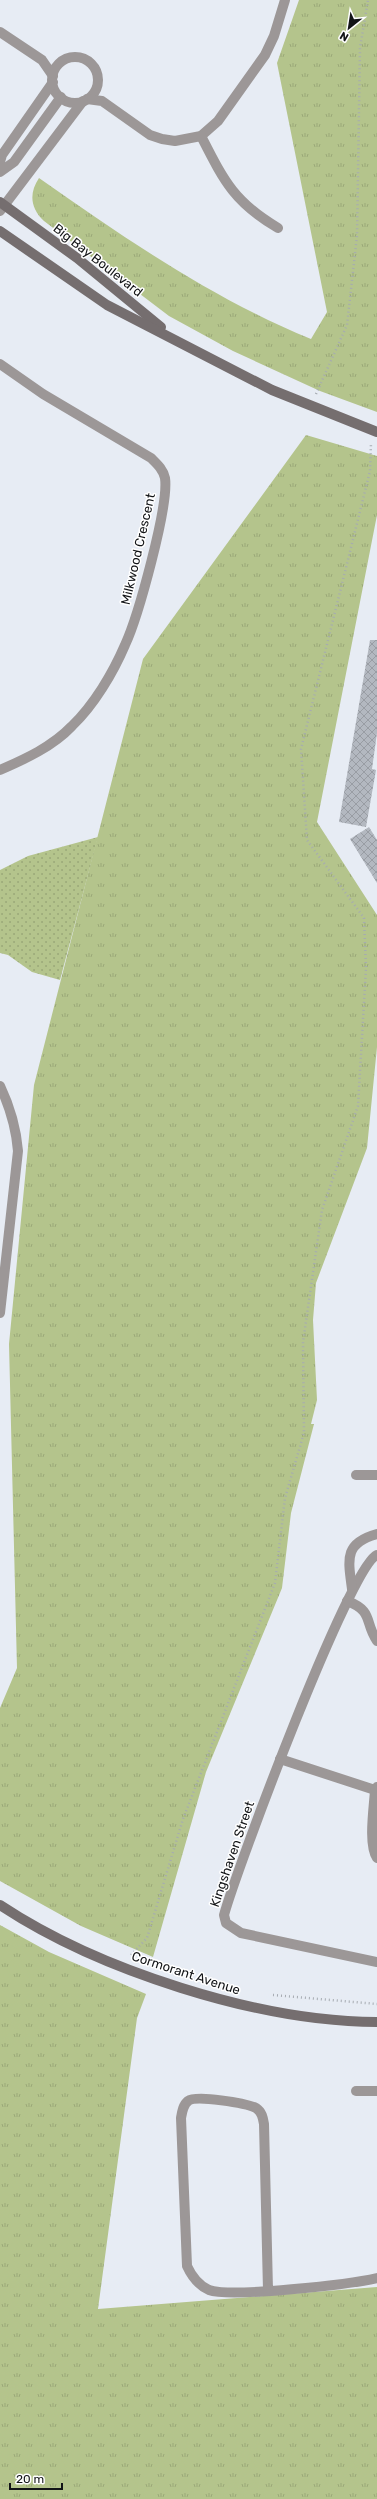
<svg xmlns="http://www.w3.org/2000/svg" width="377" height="2499" viewBox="0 0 377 2499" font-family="Rubik,sans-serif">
	<defs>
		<pattern id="grass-tufts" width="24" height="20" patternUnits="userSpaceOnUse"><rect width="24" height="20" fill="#b4c48c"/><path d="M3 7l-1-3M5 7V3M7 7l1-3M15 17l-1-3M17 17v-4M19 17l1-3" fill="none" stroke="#9aa878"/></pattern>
		<pattern id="park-dots" width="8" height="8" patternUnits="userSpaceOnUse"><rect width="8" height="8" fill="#b4c48c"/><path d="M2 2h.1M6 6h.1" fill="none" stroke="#9aa878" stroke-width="1.8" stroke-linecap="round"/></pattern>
		<pattern id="building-cross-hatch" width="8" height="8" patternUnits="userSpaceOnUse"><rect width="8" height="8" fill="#b3b8c0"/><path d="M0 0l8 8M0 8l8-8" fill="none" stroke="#999da4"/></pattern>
	</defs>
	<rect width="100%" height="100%" fill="#e7ecf4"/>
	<g fill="url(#grass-tufts)">
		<path d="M299,0H377V412L320,391L233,351L169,316L44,221C30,208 29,193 39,178C126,239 213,299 311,339L327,312L277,63Z"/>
		<polygon points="306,435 377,456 377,515 317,822 377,915 377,1047 367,1148 316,1283 313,1320 317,1400 311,1424 314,1424 291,1513 282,1588 206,1772 153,1957 81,1926 0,1881 0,1708 17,1668 9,1344 34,1085 143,659"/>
		<polygon points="0,1925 49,1952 146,1994 137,2018 98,2309 377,2287 377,2499 0,2499"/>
	</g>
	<polygon fill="url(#park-dots)" points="98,837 60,980 32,972 8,955 0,953 0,870 28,856"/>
	<g fill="url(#building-cross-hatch)">
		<polygon points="370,640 377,640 377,733 372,769 376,770 366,827 339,822"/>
		<polygon points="369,827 377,840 377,883 350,839"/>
	</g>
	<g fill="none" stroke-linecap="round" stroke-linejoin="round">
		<g stroke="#a6abb1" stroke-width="2.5" stroke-dasharray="1 3" stroke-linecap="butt">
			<polyline points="316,394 347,325 357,236 360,48 368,0"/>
			<polyline points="131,1955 147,1938 183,1819 275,1583 285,1498 304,1433 303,1342 322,1210 358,1106 366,968 364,918 307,840 301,749 370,471 371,443"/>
			<polyline points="273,1995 377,2004"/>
		</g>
		<g stroke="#9c9797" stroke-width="10">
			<polyline points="0,32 42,60 53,76"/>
			<circle cx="75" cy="80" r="23"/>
			<polyline points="87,99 102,101 150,135 162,139 175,141 201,136 218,121 265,55 274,36 285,0"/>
			<path d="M201,136C224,181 234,202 278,228"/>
			<polyline points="0,162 2,155 53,82"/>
			<polyline points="0,172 14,162 61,97"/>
			<polyline points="0,211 83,101"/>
			<path d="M0,364L43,394L151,458C157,464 163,469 165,478C169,506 138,617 125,645C113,673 94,705 72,726C52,747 25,759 0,770"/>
			<path d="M0,1086C10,1107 16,1127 18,1151L0,1313"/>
			<polyline points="356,1475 377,1475"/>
			<path d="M377,1555C350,1565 236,1871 224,1915L226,1923L241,1933L377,1962"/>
			<path d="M352,1589C348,1559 344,1543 377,1534"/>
			<path d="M347,1601C374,1611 364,1622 377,1641"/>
			<polyline points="280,1759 375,1790 377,1787"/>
			<path d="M375,1790C374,1807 368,1845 377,1858"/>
			<polyline points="356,2091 377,2091"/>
			<path d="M268,2290L264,2124C263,2118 262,2112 256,2108C246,2103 196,2095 188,2101C183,2105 182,2112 181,2118L187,2266C192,2277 198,2285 209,2290C231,2298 351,2284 377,2278"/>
		</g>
		<g stroke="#756e6f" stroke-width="10">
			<polyline points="0,202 77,258 161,327"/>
			<polyline points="0,231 107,305 272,390 377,432"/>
			<path d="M0,1905C98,1970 259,2022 377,2022"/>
		</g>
	</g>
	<g text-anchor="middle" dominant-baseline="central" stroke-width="3" stroke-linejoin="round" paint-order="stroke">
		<g font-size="13" fill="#121417" stroke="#fff">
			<text transform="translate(98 260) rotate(38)">Big Bay Boulevard</text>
			<text transform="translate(138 549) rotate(-77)">Milkwood Crescent</text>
			<text transform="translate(232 1854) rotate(-71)">Kingshaven Street</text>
			<text transform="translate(186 1973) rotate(18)">Cormorant Avenue</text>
		</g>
	</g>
	<g transform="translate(349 28) rotate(210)" stroke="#ffffff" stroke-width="3" paint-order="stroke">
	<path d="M0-3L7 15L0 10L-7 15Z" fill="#121417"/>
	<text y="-6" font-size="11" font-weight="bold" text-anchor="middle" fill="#121417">N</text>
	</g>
	<path d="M10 2483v6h52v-6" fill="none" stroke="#121417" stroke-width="2"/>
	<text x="16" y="2483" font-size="12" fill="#121417" stroke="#ffffff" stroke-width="3" paint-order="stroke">20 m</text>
</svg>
